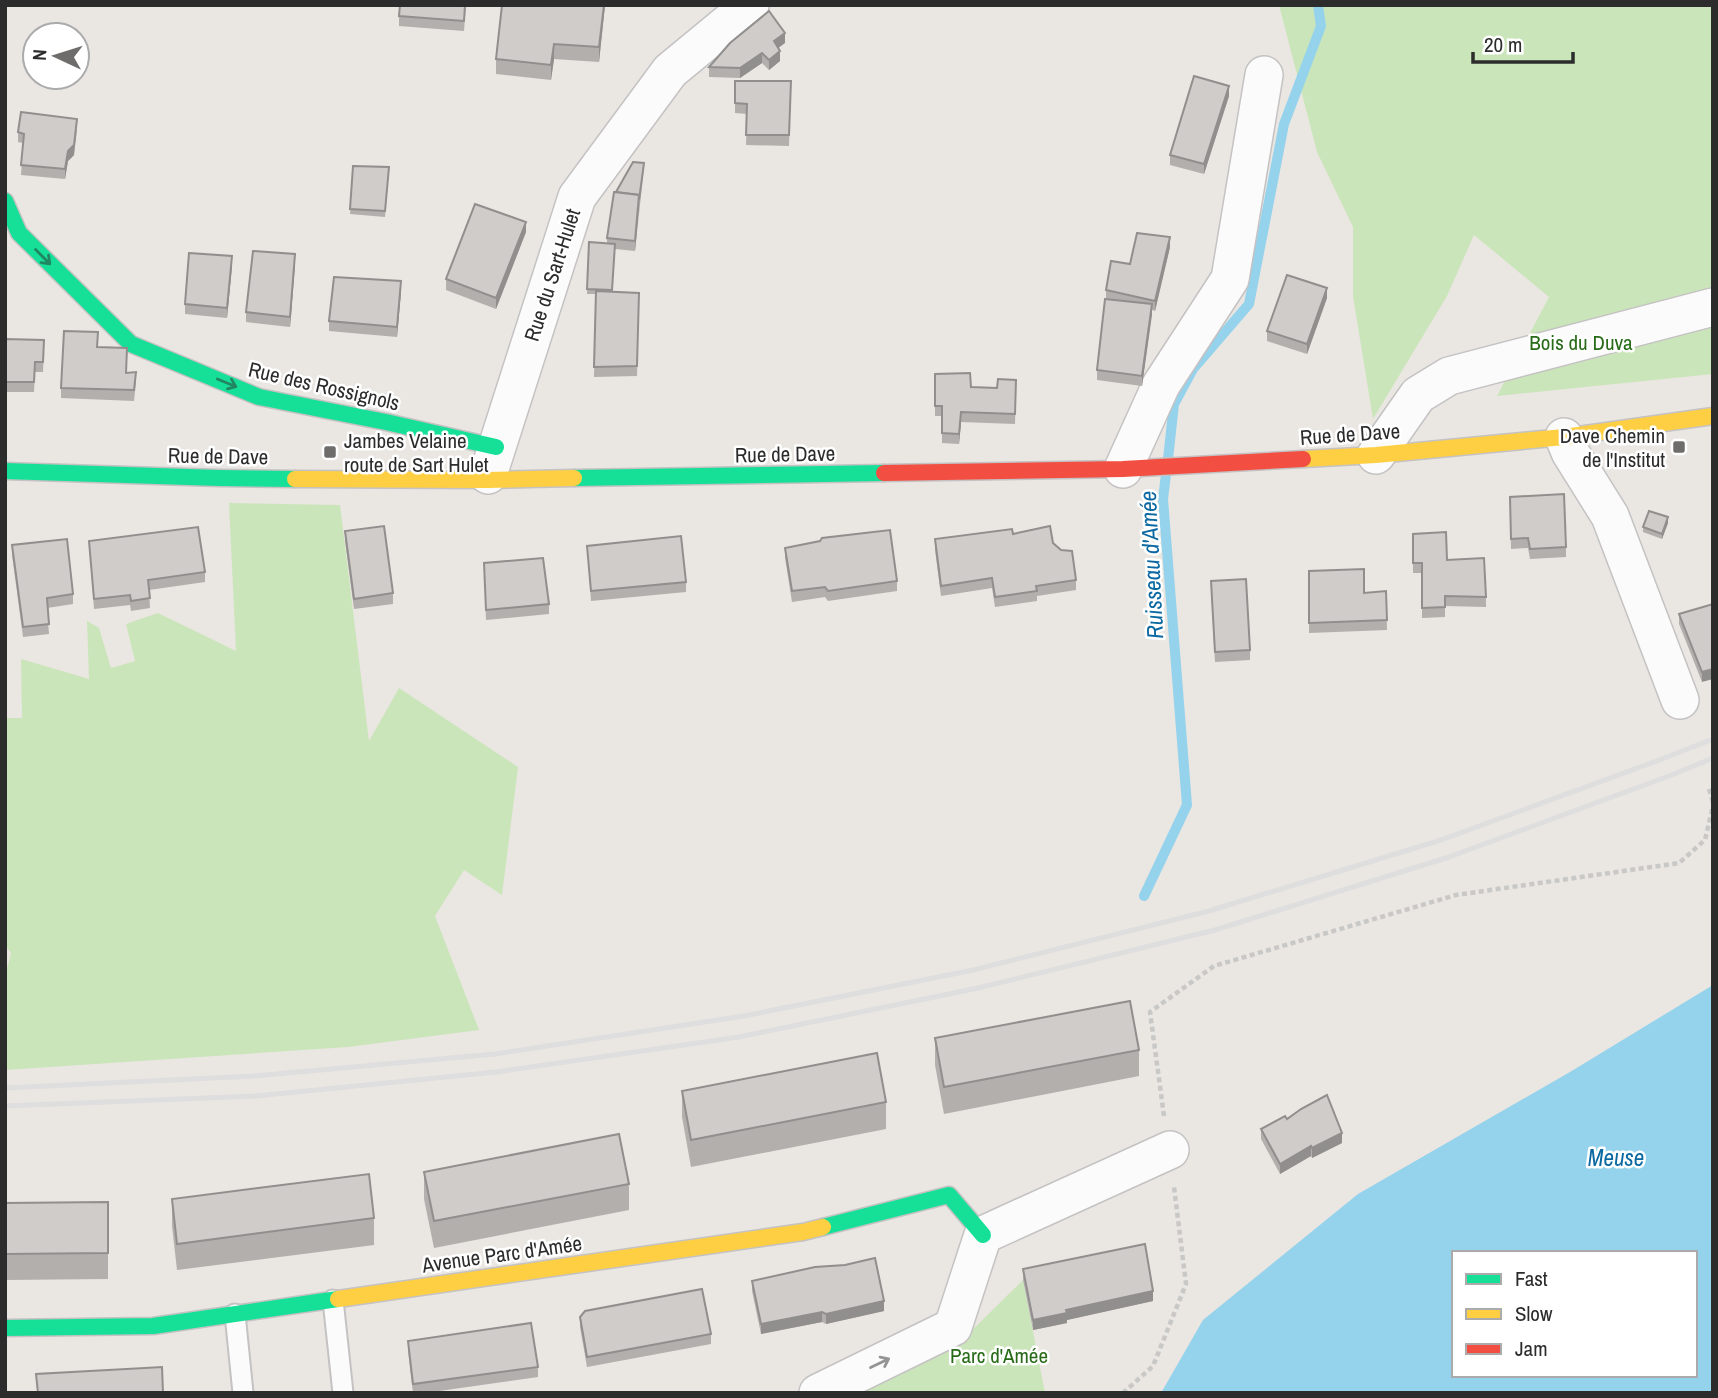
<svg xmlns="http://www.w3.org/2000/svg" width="1718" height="1398" viewBox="0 0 1718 1398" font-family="'Archivo Narrow',sans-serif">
	<rect width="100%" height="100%" fill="#eae6e2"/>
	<g fill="#cbe5ba">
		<polygon points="1279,5 1713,5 1713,374 1497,396 1549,297 1474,235 1447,296 1373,419 1353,296 1353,227 1317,152"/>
		<polygon points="229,503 340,505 369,741 399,688 518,767 502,895 464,870 435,916 479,1030 348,1047 5,1070 5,976 11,953 5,945 5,718 22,718 21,659 89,679 87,621 99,628 111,668 135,661 126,624 158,613 236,651"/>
		<polygon points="1023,1280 1045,1393 852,1393 965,1337"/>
	</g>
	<path fill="#95d2ec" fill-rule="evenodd" d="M1713,985V1393H1161L1203,1320L1358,1194L1570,1072ZM1454,1253H1695V1375H1454Z"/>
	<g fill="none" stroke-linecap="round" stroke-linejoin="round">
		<g stroke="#95d2ec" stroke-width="10">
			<polyline points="1168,459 1174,404 1193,369 1249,304 1284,124 1321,26 1318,5"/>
			<polyline points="1144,896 1187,805 1163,499 1166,474"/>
		</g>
		<defs>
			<g id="lane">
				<polyline points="333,1300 343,1393"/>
				<polyline points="235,1314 243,1393"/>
			</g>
			<g id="street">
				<polyline points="1564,437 1570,452 1610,516 1680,700"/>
				<polyline points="1376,455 1418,395 1449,376 1713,307"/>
				<polyline points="1123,469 1161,385 1230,279 1264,75"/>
				<polyline points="488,475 577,197 670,71 750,5"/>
				<polyline points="818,1393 953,1327 983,1235 1170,1150"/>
			</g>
			<g id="fast">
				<polyline points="5,201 19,233 131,344 259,397 386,422 496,447"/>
				<polyline points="5,471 219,478 295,479"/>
				<polyline points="574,478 884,473"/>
				<polyline points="823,1227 949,1195 983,1235"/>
				<polyline points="5,1328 153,1326 338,1299"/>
			</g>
			<g id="slow">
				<polyline points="1303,459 1376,455 1564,437 1713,416"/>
				<polyline points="295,479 487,480 574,478"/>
				<polyline points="338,1299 803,1232 823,1227"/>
			</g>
			<polyline id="jam" points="884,473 1123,469 1303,459"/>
		</defs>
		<use href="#lane" stroke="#c4c2c3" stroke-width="23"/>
		<use href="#street" stroke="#c4c2c3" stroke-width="40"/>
		<use href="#fast" stroke="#c4c2c3" stroke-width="19"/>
		<use href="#slow" stroke="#c4c2c3" stroke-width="19"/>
		<use href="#jam" stroke="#c4c2c3" stroke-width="19"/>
		<g stroke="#c8c8c7" stroke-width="4.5" stroke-dasharray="5 3.5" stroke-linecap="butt">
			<polyline points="1709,789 1713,802"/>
			<polyline points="1164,1116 1150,1012 1214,966 1456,895 1679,863 1705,840 1713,806"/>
			<polyline points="1123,1393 1153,1366 1186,1284 1174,1187"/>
		</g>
		<use href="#lane" stroke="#fcfbfb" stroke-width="19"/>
		<use href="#street" stroke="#fcfbfb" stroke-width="37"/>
		<use href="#fast" stroke="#16e098" stroke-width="16"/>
		<use href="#slow" stroke="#ffcf43" stroke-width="16"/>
		<use href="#jam" stroke="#f24e42" stroke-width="16"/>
		<g stroke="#dededf" stroke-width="5">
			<polyline points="5,1088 254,1076 495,1054 744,1016 973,970 1209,911 1441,840 1662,759 1713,739"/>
			<polyline points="5,1106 256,1096 496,1072 739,1037 978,988 1215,930 1449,857 1669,776 1713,758"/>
		</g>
	</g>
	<g fill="#b2afad">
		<polygon points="466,5 464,31 399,26 399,16"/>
		<polygon points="605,5 599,62 554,59 551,80 496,74 496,59"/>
		<polygon points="785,43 778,48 780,61 769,70 762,63 740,78 709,77 709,67"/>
		<polygon points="735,81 791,81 789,146 746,145 747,114 735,113"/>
		<polygon points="1229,96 1204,174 1170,165 1170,155"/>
		<polygon points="77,130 74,155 68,161 65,179 21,175 23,143 18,142 18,132"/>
		<polygon points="353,166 389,172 385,217 350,214"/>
		<polygon points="644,168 635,251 615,249 612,292 639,293 637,376 594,377 596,294 587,294 589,242 607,244 607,238 616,192"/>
		<polygon points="526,232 496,309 446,290 446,279"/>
		<polygon points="1170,247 1155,311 1152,310 1142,386 1097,380 1097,370 1106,300 1106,290 1130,264"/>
		<polygon points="295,264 290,327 246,322 246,312"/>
		<polygon points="232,266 227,318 185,314 185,304"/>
		<polygon points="401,291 397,337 329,331 329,321"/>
		<polygon points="1327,298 1307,354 1267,341 1267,331"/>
		<polygon points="5,339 44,350 43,372 35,372 34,392 5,392"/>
		<polygon points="97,347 136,382 134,401 61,398 61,388"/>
		<polygon points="935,374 971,387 997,388 1016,380 1015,424 961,422 959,444 942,443 942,416 935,416"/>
		<polygon points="1510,497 1566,547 1566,557 1530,559 1528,548 1511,549"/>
		<polygon points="1668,523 1662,539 1643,532 1643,527"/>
		<polygon points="345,531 393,593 393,604 354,609 345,541"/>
		<polygon points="1013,534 1053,543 1076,580 1076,590 1037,596 1037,601 995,607 992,588 941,596 935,550 935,539"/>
		<polygon points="1413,534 1447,560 1486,597 1486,607 1445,606 1445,617 1422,618 1422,573 1413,573"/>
		<polygon points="89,541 205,572 205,582 149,590 150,608 131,611 130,605 94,609"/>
		<polygon points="12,545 73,594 73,604 47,608 49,634 23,637 12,555"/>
		<polygon points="587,546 686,582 686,592 591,601"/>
		<polygon points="785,548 897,581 897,591 828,601 825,597 792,602 785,558"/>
		<polygon points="484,563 549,604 549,614 486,620"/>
		<polygon points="1309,571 1364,593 1386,591 1387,630 1309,633"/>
		<polygon points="1211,591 1250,650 1250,660 1215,662"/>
		<polygon points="1713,604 1702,682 1679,624 1679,614"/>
		<polygon points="935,1038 1139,1050 1139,1076 944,1114 935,1065"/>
		<polygon points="682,1091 886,1102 886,1129 691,1167 682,1117"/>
		<polygon points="1287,1119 1342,1143 1312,1158 1311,1156 1280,1174 1261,1139 1261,1129"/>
		<polygon points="424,1172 629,1184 629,1210 434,1248 424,1199"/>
		<polygon points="172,1199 374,1218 374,1245 177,1270 172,1226"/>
		<polygon points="108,1202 108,1279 5,1280 5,1203"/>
		<polygon points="1023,1269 1153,1301 1067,1320 1067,1323 1033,1330 1023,1280"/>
		<polygon points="752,1281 884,1311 826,1324 822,1322 761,1334 752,1291"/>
		<polygon points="580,1317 711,1334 711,1344 587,1367 580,1327"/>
		<polygon points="408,1341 538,1367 538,1377 425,1393 413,1393 408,1351"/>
	</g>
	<g fill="#918f8d">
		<polygon points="604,5 605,5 599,62 599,47"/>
		<polygon points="785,33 785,43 774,51 774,41"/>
		<polygon points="554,44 554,59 551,80 551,65"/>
		<polygon points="780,51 780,61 769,70 769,60"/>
		<polygon points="762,53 762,63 740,78 740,68"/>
		<polygon points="1229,86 1229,96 1204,174 1204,164"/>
		<polygon points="77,119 74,155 68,161 65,179 65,169 68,151"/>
		<polygon points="639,195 639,205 635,251 635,241"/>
		<polygon points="526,222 526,232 496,309 496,298"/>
		<polygon points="1170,237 1170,247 1155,311 1155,301"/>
		<polygon points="295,254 295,264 290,327 290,317"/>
		<polygon points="232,256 232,266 227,318 227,308"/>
		<polygon points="401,281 401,291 397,337 397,327"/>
		<polygon points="1327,288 1327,298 1307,354 1307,344"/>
		<polygon points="1152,304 1152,315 1142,386 1142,376"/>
		<polygon points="961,412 961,422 959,444 959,434"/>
		<polygon points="1668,517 1668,523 1662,539 1662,534"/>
		<polygon points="1713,669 1713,679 1702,682 1702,672"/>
		<polygon points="1342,1133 1342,1143 1312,1158 1312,1148"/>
		<polygon points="1311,1146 1311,1156 1280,1174 1280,1164"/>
		<polygon points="1153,1291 1153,1301 1067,1320 1067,1323 1033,1330 1033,1320 1066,1310"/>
		<polygon points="884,1301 884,1311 826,1324 826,1314"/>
		<polygon points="822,1312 822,1322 761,1334 761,1324"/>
	</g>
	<g fill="#cfccc9" stroke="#918f8d" stroke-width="2">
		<polygon points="400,5 465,5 464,21 399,16"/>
		<polygon points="502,5 604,5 599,47 554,44 551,65 496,59"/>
		<polygon points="769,11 785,33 774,41 780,51 769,60 762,53 740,68 709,67 730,43"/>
		<polygon points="1194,76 1229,86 1204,164 1170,155"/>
		<polygon points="735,81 791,81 789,135 746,135 747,104 735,103"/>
		<polygon points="21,112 77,119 74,145 68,151 65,169 21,165 24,134 18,132"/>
		<polygon points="633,162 644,163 639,200 639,195 616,192"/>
		<polygon points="353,166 389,167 385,211 350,209"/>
		<polygon points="614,192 639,195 635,241 607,238"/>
		<polygon points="475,204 526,222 496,298 446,279"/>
		<polygon points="1137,233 1170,237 1155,301 1106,290 1111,261 1130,264"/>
		<polygon points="589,242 615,244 612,290 587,289"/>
		<polygon points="253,251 295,254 290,317 246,312"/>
		<polygon points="189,253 232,256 227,308 185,304"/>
		<polygon points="1287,275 1327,288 1307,344 1267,331"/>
		<polygon points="334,277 401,281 397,327 329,321"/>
		<polygon points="596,291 639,293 637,366 594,367"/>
		<polygon points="1105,299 1152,304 1142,376 1097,370"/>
		<polygon points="64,331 98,332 97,347 127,348 126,373 136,372 134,390 61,388"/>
		<polygon points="5,339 44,340 43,362 35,362 34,382 5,382"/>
		<polygon points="970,373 971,387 997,388 998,379 1016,380 1015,414 961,412 959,434 942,433 942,406 935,406 935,374"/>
		<polygon points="1564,494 1566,547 1530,549 1528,538 1511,539 1510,497"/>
		<polygon points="1649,511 1668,517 1662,534 1643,527"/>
		<polygon points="384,526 393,593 354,599 345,531"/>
		<polygon points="1050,526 1053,543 1061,550 1072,551 1076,580 1036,586 1037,591 995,597 992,578 941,586 935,539 1012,529 1013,534"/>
		<polygon points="198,527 205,572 148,580 150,598 131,601 130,595 94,599 89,541"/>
		<polygon points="890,530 897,581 828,591 825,587 792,591 785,548 820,541 822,538"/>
		<polygon points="1446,532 1447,560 1484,558 1486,597 1445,596 1445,607 1422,608 1422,563 1413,563 1413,534"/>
		<polygon points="681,536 686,582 591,591 587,546"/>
		<polygon points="67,539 73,594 47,598 49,624 23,627 12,545"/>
		<polygon points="543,558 549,604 486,610 484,563"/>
		<polygon points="1364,569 1364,593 1386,591 1387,620 1309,623 1309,571"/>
		<polygon points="1246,579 1250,650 1215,652 1211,581"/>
		<polygon points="1713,604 1713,669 1702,672 1679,614"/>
		<polygon points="1130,1001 1139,1050 944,1087 935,1038"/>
		<polygon points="877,1053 886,1102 691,1140 682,1091"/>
		<polygon points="1327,1095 1342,1133 1312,1148 1311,1146 1280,1164 1261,1129 1285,1116 1287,1119 1301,1109"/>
		<polygon points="619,1134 629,1184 434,1221 424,1172"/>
		<polygon points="369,1174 374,1218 177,1244 172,1199"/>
		<polygon points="108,1202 108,1253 5,1254 5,1203"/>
		<polygon points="1145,1244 1153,1291 1066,1310 1067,1313 1033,1320 1023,1269"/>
		<polygon points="875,1258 884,1301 826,1314 822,1312 761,1324 752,1281 815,1267 845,1265"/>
		<polygon points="702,1289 711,1334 587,1357 580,1317 585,1311"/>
		<polygon points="531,1323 538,1367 413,1384 408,1341"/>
		<polygon points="162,1367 163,1393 38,1393 36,1374"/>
	</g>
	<defs><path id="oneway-shaft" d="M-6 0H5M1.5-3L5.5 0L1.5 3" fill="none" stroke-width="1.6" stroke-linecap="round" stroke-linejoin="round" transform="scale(1.75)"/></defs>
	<g stroke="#218662">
		<use href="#oneway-shaft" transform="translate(43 257) rotate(45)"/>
		<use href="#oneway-shaft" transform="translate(227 383) rotate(22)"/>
	</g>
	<use stroke="#949494" href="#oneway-shaft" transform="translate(880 1363) rotate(-26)"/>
	<g fill="#6e6d6c" stroke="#fff" stroke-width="2.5">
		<rect x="1672" y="440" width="14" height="14" rx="3.5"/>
		<rect x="323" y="445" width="14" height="14" rx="3.5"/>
	</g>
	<g text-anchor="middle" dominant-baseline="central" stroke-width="5" stroke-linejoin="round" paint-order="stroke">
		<g font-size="21" fill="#2c2c2c" stroke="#fff">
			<text transform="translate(552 275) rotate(-72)">Rue du Sart-Hulet</text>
			<text transform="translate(324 386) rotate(13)">Rue des Rossignols</text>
			<text transform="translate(1350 434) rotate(-4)">Rue de Dave</text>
			<text transform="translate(785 454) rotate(-1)">Rue de Dave</text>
			<text transform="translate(218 456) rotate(1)">Rue de Dave</text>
			<text transform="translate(502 1254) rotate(-8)">Avenue Parc d'Amée</text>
		</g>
		<g font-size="21" fill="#286b19" stroke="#fff">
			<text x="1581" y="342">Bois du Duva</text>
			<text x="999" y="1355">Parc d'Amée</text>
		</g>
		<g font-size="21" fill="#2c2c2c" stroke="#fff" text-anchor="end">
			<text x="1665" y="435">Dave Chemin<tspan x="1665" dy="24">de l'Institut</tspan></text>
			<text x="344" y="440" text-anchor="start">Jambes Velaine<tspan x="344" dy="24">route de Sart Hulet</tspan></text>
		</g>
		<g font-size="23" font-style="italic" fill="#0b68a0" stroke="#fff">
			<text transform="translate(1151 565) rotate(-93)">Ruisseau d'Amée</text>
			<text x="1616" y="1157">Meuse</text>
		</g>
	</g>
	<rect width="1718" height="1398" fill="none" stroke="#2c2c2c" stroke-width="14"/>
	<rect x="1452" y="1251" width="245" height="126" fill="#ffffff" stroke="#ababab" stroke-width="2"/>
	<rect x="1466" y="1274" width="35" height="10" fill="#16e098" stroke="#ababab" stroke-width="2"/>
	<text x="1515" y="1286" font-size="21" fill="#2c2c2c">Fast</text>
	<rect x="1466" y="1309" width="35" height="10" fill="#ffcf43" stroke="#ababab" stroke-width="2"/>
	<text x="1515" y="1321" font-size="21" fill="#2c2c2c">Slow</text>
	<rect x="1466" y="1344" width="35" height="10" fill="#f24e42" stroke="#ababab" stroke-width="2"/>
	<text x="1515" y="1356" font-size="21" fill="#2c2c2c">Jam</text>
	<g transform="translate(56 56) rotate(274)"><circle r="33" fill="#ffffff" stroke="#ababab" stroke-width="2"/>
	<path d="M0-5L12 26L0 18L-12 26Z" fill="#6e6d6c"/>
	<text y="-10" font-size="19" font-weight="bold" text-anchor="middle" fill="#2c2c2c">N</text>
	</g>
	<path d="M1473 52v10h100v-10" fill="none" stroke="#2c2c2c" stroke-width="3.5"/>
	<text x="1484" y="52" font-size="21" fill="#2c2c2c" stroke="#ffffff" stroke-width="5" paint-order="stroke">20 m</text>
</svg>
